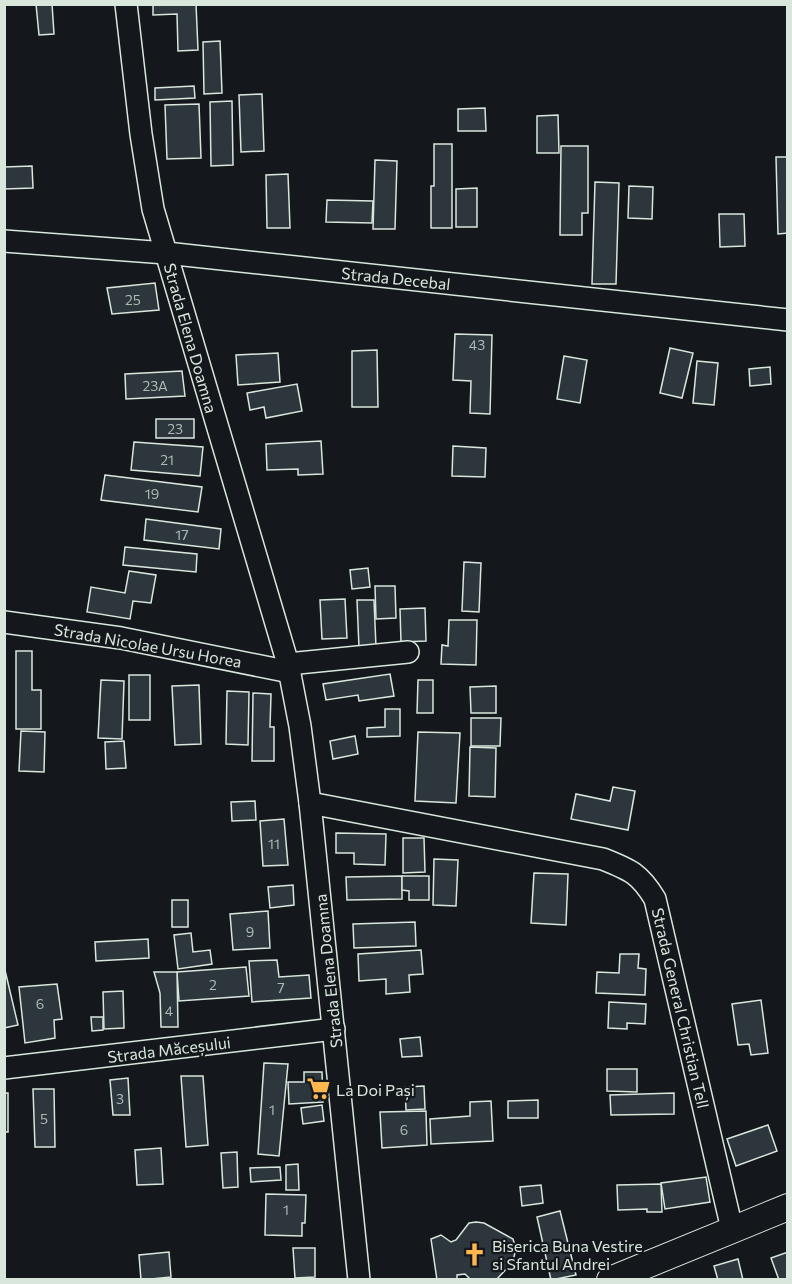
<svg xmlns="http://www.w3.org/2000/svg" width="792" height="1284" viewBox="0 0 792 1284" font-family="Commissioner,sans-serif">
	<rect width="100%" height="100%" fill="#14181c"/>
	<g fill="#2c363c" stroke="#d8e6dc" stroke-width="1.5">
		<polygon points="36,4 52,4 54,34 39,35"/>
		<polygon points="153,4 196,4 198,50 178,51 177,14 153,15"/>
		<polygon points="220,41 222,93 204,94 203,42"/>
		<polygon points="194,86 195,98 155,100 155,88"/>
		<polygon points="262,94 264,151 241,152 239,95"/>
		<polygon points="232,101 233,165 211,166 210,102"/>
		<polygon points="199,104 201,158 167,159 165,105"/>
		<polygon points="485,108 486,131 458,131 458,109"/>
		<polygon points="558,115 559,153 537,153 537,116"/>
		<polygon points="434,144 452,144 452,228 431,228 431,186 434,186"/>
		<polygon points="561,146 588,146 588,213 582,213 582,235 560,235"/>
		<polygon points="776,157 788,157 788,233 778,234"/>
		<polygon points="375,160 397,161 395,229 373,229"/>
		<polygon points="32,166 33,188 4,189 4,167"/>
		<polygon points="288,174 290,228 267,228 266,175"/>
		<polygon points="595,182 619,183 616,284 592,284"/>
		<polygon points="629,186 653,187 652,219 628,218"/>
		<polygon points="477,188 477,227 456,227 456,189"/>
		<polygon points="327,200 373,201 372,223 326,222"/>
		<polygon points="719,214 744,214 745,246 720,247"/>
		<polygon points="155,283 159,310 112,314 107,288"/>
		<polygon points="455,334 492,335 490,414 470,413 471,381 453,380"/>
		<polygon points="670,348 693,353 682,398 660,393"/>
		<polygon points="377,350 378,407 352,407 352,351"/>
		<polygon points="278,353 280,382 238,385 236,355"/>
		<polygon points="564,356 587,360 580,403 557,399"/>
		<polygon points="697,361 718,363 714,405 693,403"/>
		<polygon points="770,367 771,384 750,386 749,369"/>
		<polygon points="182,371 185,396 126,399 125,374"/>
		<polygon points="297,384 302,411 266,418 264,407 250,410 247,393"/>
		<rect x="156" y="419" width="38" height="19"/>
		<polygon points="321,441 323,474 298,475 298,469 267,470 266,444"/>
		<polygon points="134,442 203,447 200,476 131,470"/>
		<polygon points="453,446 486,448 485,477 452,476"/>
		<polygon points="105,475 202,487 198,512 101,500"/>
		<polygon points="146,519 221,529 219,549 144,540"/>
		<polygon points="125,547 197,554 196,572 123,565"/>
		<polygon points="464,562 481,563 479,612 462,611"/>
		<polygon points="368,568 370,587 352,589 350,570"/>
		<polygon points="129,571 156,575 151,603 133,601 130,619 87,612 91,587 125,593"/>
		<polygon points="375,586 395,586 396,618 376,619"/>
		<polygon points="345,599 347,638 322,639 320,600"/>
		<polygon points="357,600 374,600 376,647 359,648"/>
		<polygon points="425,608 426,641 401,642 400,609"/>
		<polygon points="449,620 477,620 476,665 441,664 442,645 448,646"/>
		<polygon points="16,651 32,651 32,690 41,690 41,729 16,729"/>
		<polygon points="390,674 394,696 359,701 358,695 326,700 323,684"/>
		<rect x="129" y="675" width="21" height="45"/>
		<polygon points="101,680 124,681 122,739 98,738"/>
		<polygon points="418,680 433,680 433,713 417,713"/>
		<polygon points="199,685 201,744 175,745 172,686"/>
		<polygon points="496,686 496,713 471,713 470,687"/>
		<polygon points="227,691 249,692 248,745 226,744"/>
		<polygon points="253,693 271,694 270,727 274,727 274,761 252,761"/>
		<polygon points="385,709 400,709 400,736 367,737 367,728 385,727"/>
		<polygon points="471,718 501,718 500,746 471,746"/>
		<polygon points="21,731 45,732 44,772 19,771"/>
		<polygon points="418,732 460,733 456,803 415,801"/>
		<polygon points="355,736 358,754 333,759 330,741"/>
		<polygon points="124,741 126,768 106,769 105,742"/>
		<polygon points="470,747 496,748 495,797 469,796"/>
		<polygon points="613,787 635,791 628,830 571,819 576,794 610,801"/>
		<polygon points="255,801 256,820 232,821 231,802"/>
		<polygon points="284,819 288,865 263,866 260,821"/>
		<polygon points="336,833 386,834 385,865 354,864 354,853 336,853"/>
		<polygon points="403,838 424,838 425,872 403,873"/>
		<polygon points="434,859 458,860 456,906 433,905"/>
		<polygon points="534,873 568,874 566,925 531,923"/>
		<polygon points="402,876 402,899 347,900 346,877"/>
		<polygon points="402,876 429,876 429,900 409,900 409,891 402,890"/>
		<polygon points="293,885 294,905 270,908 268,887"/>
		<rect x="172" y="900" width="16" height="27"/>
		<polygon points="268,911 270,948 233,950 230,914"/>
		<polygon points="415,922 416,946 354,948 353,924"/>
		<polygon points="191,933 193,952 210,950 212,964 178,969 174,935"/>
		<polygon points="148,939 149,958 96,961 95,942"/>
		<polygon points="421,950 423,974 409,975 410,992 386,994 386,979 359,981 358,954"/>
		<polygon points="620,954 639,954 638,968 646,969 645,995 596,993 597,972 619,973"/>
		<polygon points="277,960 279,977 309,975 311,998 252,1002 249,961"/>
		<polygon points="4,966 18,1025 4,1028"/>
		<polygon points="246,967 249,996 179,1001 177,972"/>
		<polygon points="154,972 177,972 178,1027 161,1027 160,993"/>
		<polygon points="57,984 62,1019 54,1020 55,1038 25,1043 19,987"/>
		<polygon points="123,991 124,1028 104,1029 103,992"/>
		<polygon points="761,1000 768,1053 751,1055 749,1044 738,1045 732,1004"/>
		<polygon points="609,1002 646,1004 645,1024 627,1023 627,1029 608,1028"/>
		<polygon points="91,1017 103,1017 103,1030 92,1031"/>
		<polygon points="420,1037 422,1056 402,1057 400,1039"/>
		<polygon points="264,1063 288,1064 279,1156 258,1154"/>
		<polygon points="607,1069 637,1069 637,1092 607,1091"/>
		<polygon points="304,1072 322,1072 323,1102 289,1104 288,1082 304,1082"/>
		<polygon points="181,1076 203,1076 208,1145 186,1147"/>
		<polygon points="128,1078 130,1115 113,1115 110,1080"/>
		<polygon points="424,1086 425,1109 406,1110 405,1087"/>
		<polygon points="33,1089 54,1089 55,1147 35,1147"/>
		<rect x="4" y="1093" width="4" height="39"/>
		<polygon points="674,1093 674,1114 611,1115 610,1095"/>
		<polygon points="538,1100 538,1118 508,1118 508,1101"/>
		<polygon points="491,1101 493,1141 431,1144 430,1119 470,1116 470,1102"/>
		<polygon points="322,1105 324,1121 303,1124 301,1108"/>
		<polygon points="426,1111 427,1145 382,1148 380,1112"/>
		<polygon points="768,1125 777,1151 736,1166 727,1139"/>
		<polygon points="161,1148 163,1184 137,1185 135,1150"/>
		<polygon points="237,1152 238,1187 223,1188 221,1153"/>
		<polygon points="298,1164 299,1190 286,1190 286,1165"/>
		<polygon points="280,1167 281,1180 251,1182 250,1168"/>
		<polygon points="706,1177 710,1202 665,1209 661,1183"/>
		<polygon points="661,1184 662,1212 647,1212 647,1209 618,1210 617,1185"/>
		<polygon points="541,1185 543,1203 522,1206 520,1187"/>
		<polygon points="266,1194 306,1195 305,1223 302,1223 302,1236 265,1235"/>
		<polygon points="560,1211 576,1275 551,1280 537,1217"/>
		<polygon points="476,1222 484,1223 513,1239 516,1250 512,1263 496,1280 471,1280 465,1274 457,1275 457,1280 437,1280 431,1239 441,1235 451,1242 456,1240 469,1223"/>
		<polygon points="293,1248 315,1248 315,1277 295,1278"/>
		<polygon points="169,1252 171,1277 141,1280 139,1255"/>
		<polygon points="788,1252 788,1280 779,1280 771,1258"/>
		<polygon points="738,1259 743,1280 718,1280 714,1266"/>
	</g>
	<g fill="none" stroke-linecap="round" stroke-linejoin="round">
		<defs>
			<g id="minor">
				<polyline points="126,4 141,134 153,209 288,664 300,726 310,803 359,1280"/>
				<polyline points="4,241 166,253 788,320"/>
				<polyline points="4,622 121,638 290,672"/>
				<polyline points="288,664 408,652"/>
				<path d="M310,803L603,859C631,870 640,874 655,899L732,1229"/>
				<polyline points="4,1068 334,1029"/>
			</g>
			<polyline id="tertiary" points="610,1280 788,1207"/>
		</defs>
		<use href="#minor" stroke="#d8e6dc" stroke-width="24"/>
		<use href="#tertiary" stroke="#d8e6dc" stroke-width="28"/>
		<use href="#minor" stroke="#14181c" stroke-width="21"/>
		<use href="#tertiary" stroke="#14181c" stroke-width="26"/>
	</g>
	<defs>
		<symbol id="supermarket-bare" viewBox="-9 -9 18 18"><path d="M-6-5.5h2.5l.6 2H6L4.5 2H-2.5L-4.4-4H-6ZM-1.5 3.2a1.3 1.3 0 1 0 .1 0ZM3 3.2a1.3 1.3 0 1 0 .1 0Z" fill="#ffb74d" stroke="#14181c" stroke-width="2.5" paint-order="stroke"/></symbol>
		<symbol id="church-bare" viewBox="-9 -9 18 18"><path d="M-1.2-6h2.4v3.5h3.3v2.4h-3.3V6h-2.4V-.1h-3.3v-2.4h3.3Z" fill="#ffb74d" stroke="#14181c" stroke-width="2.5" paint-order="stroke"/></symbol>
	</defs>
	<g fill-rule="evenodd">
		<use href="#supermarket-bare" x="302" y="1072" width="33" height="33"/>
		<use href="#church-bare" x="458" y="1238" width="33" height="33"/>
	</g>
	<g text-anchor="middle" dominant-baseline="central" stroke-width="4.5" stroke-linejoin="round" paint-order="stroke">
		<g font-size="14" fill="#adbab4">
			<text x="133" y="299">25</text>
			<text x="477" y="344">43</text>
			<text x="155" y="385">23A</text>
			<text x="175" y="428">23</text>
			<text x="167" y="459">21</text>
			<text x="152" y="493">19</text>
			<text x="182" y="534">17</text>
			<text x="274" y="843">11</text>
			<text x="250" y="931">9</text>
			<text x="213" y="984">2</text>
			<text x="281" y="987">7</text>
			<text x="40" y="1003">6</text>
			<text x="169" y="1010">4</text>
			<text x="120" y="1098">3</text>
			<text x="272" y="1109">1</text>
			<text x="44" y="1118">5</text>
			<text x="404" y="1129">6</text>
			<text x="286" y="1209">1</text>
		</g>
		<g font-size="16" fill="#d8e6dc" stroke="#14181c">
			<text transform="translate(396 278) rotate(6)">Strada Decebal</text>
			<text transform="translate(191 338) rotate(74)">Strada Elena Doamna</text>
			<text transform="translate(148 645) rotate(10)">Strada Nicolae Ursu Horea</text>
			<text transform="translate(328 971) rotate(-96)">Strada Elena Doamna</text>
			<text transform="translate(681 1008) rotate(77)">Strada General Christian Tell</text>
			<text transform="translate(169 1049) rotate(-7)">Strada Măceșului</text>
		</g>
		<g font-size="16" fill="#d8e6dc" stroke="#14181c" text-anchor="start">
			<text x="336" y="1089">La Doi Pași</text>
			<text x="492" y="1245">Biserica Buna Vestire<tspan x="492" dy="18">si Sfantul Andrei</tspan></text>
		</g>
	</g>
	<rect width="792" height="1284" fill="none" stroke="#d8e6dc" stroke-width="12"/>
</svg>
